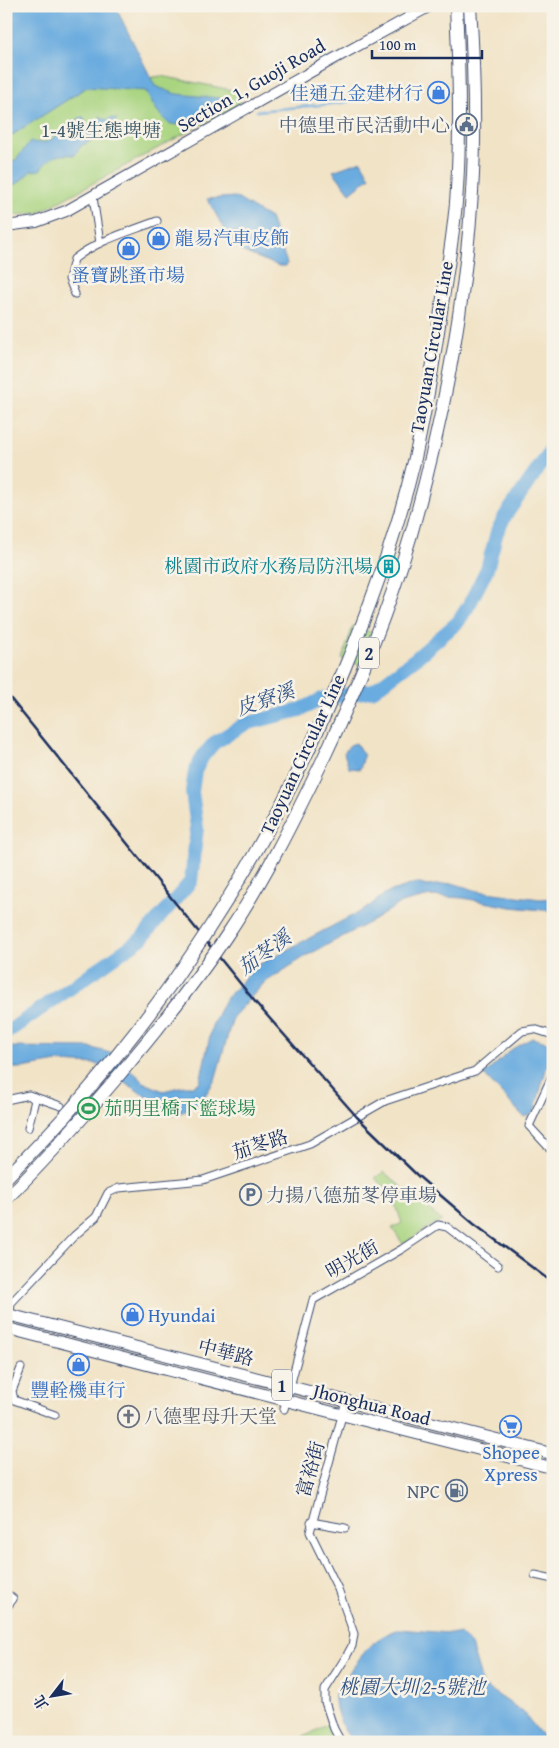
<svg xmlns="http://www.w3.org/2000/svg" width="559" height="1748" viewBox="0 0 559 1748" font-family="'Gentium Book Plus','Noto Serif TC',serif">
	<rect width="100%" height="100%" fill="#f7f3e8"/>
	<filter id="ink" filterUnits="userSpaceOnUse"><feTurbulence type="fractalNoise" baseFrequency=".02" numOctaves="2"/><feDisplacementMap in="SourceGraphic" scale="10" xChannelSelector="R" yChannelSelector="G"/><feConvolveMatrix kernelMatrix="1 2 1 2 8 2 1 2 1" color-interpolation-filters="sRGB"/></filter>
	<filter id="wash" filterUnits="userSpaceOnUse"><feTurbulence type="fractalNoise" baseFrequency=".0096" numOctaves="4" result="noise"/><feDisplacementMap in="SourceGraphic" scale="20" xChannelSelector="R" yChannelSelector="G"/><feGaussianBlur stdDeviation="1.12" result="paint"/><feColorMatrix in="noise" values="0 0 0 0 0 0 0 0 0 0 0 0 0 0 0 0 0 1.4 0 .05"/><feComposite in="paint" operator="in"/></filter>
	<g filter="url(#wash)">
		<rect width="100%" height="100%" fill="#f1e3c6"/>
		<g fill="#a9d480" stroke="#62826f">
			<polygon points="161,76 237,91 241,103 38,213 6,216 6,139 87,87"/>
			<polygon points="353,626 379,635 369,668 342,659"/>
			<polygon points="384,1172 442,1221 434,1224 403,1244 392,1228 402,1223 392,1193 375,1178"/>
			<polygon points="328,1724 338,1742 295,1742"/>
		</g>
		<g fill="#6bacdf" stroke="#436e9e">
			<path d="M6,6H115L155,86L176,94L229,99V105C222,105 215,106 209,109C197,115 179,132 166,121C158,114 151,101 146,91L87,87L6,139Z"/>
			<polygon points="100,116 106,120 112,118 117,119 106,129 101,127"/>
			<path d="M83,117L85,120L83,133L94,135V139L81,146L75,155C56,154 51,156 40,170L31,171L17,184L6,185V162L16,160L30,142C42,143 49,144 57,134C68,135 74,127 79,118Z"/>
			<polygon points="361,161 370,177 350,193 333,171"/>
			<path d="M235,197L270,218L287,263L286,266H279L241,251C226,237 218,216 207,199Z"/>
			<polygon points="356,743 364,756 360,769 349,768 344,753 350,745"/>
			<polygon points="416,883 427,886 452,883 478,891 540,899 553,898 553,911 511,907 463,898 430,896 401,903 374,920 306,956 264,983 233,1017 215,1080 202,1100 183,1112 173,1114 164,1109 103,1067 96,1064 58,1062 22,1068 6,1068 6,1047 92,1048 114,1054 145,1083 163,1091 184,1086 193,1086 200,1082 212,1026 224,1001 256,966 367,908 386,893"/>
			<polygon points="532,1038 553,1044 553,1053 550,1055 534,1113 524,1117 484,1075 512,1049"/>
			<path d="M398,1629L460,1634L471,1645L483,1685L523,1712L547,1742H352C343,1728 334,1713 335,1695C336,1687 364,1652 371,1645C379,1638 388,1633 398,1629Z"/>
		</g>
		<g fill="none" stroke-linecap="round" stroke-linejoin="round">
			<polyline stroke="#6bacdf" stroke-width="2.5" points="257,111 341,103 412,89"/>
			<polyline stroke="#6bacdf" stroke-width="14" points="6,1033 141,939 191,881 197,828 192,792 195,771 203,756 214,743 245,724 300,710 322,699 374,690 415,659 458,622 469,605 487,569 497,532 505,516 547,456 553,444"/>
		</g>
	</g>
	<g filter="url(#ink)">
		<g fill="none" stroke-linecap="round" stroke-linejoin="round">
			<defs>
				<g id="street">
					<polyline points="93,197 100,243"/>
					<path d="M75,294L69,279L74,259C98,240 129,232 157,221"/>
					<polyline points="553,1074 529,1126 553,1152"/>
					<polyline points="32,1096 61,1106"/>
					<polyline points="6,1100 29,1095 35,1100 28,1128"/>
					<polyline points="9,1328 11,1303 74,1236 96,1217 108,1193 119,1188 203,1180 310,1144 385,1101 475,1071 522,1031 534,1029 553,1035"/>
					<polyline points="21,1368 12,1391 14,1400 55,1415"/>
					<polyline points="284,1409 313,1300 402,1249 438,1225 447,1227 498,1266"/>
					<polyline points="311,1522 345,1528"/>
					<polyline points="535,1575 553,1579"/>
					<polyline points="6,1593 13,1599 6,1608"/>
					<polyline points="341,1742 334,1729 325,1702 325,1690 346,1657 352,1646 354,1634 338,1589 310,1532 346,1401"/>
				</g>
				<polyline id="secondary" points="6,226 36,222 66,211 330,61 430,6"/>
				<g id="primary">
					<polyline points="6,1314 553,1454"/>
					<polyline points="6,1328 331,1412 553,1468"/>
				</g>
			</defs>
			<use href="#street" stroke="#3b4a6e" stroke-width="9"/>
			<use href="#secondary" stroke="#3b4a6e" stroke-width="12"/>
			<use href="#primary" stroke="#3b4a6e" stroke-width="13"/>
			<use href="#street" stroke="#fff" stroke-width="7"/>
			<use href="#secondary" stroke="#fff" stroke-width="10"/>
			<use href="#primary" stroke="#fff" stroke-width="11"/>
			<polyline stroke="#1b2f5e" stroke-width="2.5" points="6,693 256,1003 357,1117 418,1176 474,1224 553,1283"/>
			<defs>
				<g id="highway-bridge">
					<path d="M6,1178C153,1032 267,859 345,667C373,599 398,529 415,458C426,409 434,360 441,311C447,270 455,229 457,188C461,127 459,67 456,6"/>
					<path d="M6,1199C44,1162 79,1122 114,1081C154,1034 193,986 227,935C263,882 292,823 320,766C355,692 387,616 410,538C442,426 465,309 472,192C476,132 474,67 470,6"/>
				</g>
			</defs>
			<use href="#highway-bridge" stroke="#3b4a6e" stroke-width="14" stroke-linecap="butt"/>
			<use href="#highway-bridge" stroke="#fff" stroke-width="12"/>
		</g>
	</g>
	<defs>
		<symbol id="shop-ring" viewBox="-11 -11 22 22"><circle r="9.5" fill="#f7f3e8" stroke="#3f7fe0" stroke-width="1.5"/><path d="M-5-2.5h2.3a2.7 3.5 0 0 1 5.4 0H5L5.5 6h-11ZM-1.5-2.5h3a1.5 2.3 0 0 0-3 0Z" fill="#3f7fe0"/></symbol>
		<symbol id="civic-ring" viewBox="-11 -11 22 22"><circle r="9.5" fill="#f7f3e8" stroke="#5c6f8a" stroke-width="1.5"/><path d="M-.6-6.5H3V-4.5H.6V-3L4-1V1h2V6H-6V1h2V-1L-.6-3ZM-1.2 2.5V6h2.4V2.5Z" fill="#5c6f8a"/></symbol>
		<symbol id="building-ring" viewBox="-11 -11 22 22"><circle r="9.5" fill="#f7f3e8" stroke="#0f9aa8" stroke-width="1.5"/><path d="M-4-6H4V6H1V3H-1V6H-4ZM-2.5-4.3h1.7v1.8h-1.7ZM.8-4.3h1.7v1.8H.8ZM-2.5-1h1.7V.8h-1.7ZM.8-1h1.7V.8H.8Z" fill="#0f9aa8"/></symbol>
		<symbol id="stadium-ring" viewBox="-11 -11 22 22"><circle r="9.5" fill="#f7f3e8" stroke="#2e9e5b" stroke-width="1.5"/><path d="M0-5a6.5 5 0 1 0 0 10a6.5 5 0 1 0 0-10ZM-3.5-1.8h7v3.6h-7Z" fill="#2e9e5b"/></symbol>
		<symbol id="parking-ring" viewBox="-11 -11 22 22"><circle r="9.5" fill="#f7f3e8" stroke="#5c6f8a" stroke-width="1.5"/><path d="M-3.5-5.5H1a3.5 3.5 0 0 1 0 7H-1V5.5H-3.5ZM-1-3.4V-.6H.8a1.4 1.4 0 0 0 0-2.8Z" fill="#5c6f8a"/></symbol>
		<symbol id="church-ring" viewBox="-11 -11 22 22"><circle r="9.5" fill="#f7f3e8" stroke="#6b7280" stroke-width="1.5"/><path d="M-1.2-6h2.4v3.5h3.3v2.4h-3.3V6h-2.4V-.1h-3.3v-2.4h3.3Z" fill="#6b7280"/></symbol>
		<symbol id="supermarket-ring" viewBox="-11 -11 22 22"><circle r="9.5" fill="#f7f3e8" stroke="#3f7fe0" stroke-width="1.5"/><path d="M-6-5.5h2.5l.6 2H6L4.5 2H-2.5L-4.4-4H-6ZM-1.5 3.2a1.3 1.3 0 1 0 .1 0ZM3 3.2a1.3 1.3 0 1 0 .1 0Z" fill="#3f7fe0"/></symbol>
		<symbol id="fuel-ring" viewBox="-11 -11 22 22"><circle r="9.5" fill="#f7f3e8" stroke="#5c6f8a" stroke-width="1.5"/><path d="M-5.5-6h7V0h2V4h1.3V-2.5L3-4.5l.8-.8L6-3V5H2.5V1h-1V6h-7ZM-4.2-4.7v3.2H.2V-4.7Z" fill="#5c6f8a"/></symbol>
	</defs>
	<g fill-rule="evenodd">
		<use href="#shop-ring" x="426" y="80" width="25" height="25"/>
		<use href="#civic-ring" x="454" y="112" width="25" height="25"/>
		<use href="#shop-ring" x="146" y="226" width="25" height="25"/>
		<use href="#shop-ring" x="116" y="236" width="25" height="25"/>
		<use href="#building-ring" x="376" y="554" width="25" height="25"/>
		<use href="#stadium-ring" x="76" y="1096" width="25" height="25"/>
		<use href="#parking-ring" x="238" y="1182" width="25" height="25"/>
		<use href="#shop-ring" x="120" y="1302" width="25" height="25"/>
		<use href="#shop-ring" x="66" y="1352" width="25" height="25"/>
		<use href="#church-ring" x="116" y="1404" width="25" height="25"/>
		<use href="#supermarket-ring" x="498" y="1414" width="25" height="25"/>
		<use href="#fuel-ring" x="444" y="1478" width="25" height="25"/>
	</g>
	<g text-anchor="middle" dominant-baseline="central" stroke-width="5" stroke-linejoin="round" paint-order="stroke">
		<g fill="#f7f3e8" stroke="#5d6a87" stroke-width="1">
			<rect x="359" y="637.5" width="20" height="31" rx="4"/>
			<rect x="272" y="1369.5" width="20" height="31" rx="4"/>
		</g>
		<g font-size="18" font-weight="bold" fill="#1b2f5e">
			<text x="369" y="653">2</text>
			<text x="282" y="1385">1</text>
		</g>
		<g font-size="19" fill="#1b2f5e" stroke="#f7f3e8">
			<text transform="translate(251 85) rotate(-30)">Section 1, Guoji Road</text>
			<text transform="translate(431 347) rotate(-80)">Taoyuan Circular Line</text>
			<text transform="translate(302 754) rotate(-65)">Taoyuan Circular Line</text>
			<text transform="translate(260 1144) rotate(-18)">茄苳路</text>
			<text transform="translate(352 1259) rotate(-30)">明光街</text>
			<text transform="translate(226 1352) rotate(14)">中華路</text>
			<text transform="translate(372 1404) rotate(14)">Jhonghua Road</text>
			<text transform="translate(310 1469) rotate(-74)">富裕街</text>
		</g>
		<g font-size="19" fill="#366cbe" stroke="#f7f3e8">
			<text x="423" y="93" text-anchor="end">佳通五金建材行</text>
			<text x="175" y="238" text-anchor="start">龍易汽車皮飾</text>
			<text x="128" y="275">蚤寶跳蚤市場</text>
			<text x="148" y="1315" text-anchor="start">Hyundai</text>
			<text x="78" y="1390">豐輇機車行</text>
			<text x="511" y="1452">Shopee<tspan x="511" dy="22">Xpress</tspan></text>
		</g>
		<g font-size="19" fill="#4e5e75" stroke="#f7f3e8" text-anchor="end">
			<text x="450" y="125">中德里市民活動中心</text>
			<text x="266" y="1195" text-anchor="start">力揚八德茄苳停車場</text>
			<text x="440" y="1491">NPC</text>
		</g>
		<g font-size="19" fill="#3e5866" stroke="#f7f3e8">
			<text x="101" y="130">1-4號生態埤塘</text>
		</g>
		<g font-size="19" fill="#0d838f" stroke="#f7f3e8" text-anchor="end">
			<text x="373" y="566">桃園市政府水務局防汛場</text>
		</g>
		<g font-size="19" fill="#27864d" stroke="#f7f3e8" text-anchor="start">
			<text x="104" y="1108">茄明里橋下籃球場</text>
		</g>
		<g font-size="19" fill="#5b616d" stroke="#f7f3e8" text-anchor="start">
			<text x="144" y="1416">八德聖母升天堂</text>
		</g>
		<g font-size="20" font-style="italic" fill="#335485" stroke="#f7f3e8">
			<text transform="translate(265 699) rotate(-19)">皮寮溪</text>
			<text transform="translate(264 952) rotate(-36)">茄苳溪</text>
			<text x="412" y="1686">桃園大圳 2-5號池</text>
		</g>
	</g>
	<rect width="559" height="1748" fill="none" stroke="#f7f3e8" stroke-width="25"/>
	<g transform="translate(52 1696) rotate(239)" stroke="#f7f3e8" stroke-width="4" paint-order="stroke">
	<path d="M0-4L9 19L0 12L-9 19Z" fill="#1b2f5e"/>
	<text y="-8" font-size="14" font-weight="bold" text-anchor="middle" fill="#1b2f5e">北</text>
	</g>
	<path d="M372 50v8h110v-8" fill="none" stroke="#1b2f5e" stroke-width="2.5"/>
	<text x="379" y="50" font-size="15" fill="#1b2f5e" stroke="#f7f3e8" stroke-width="4" paint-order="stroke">100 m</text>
</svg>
